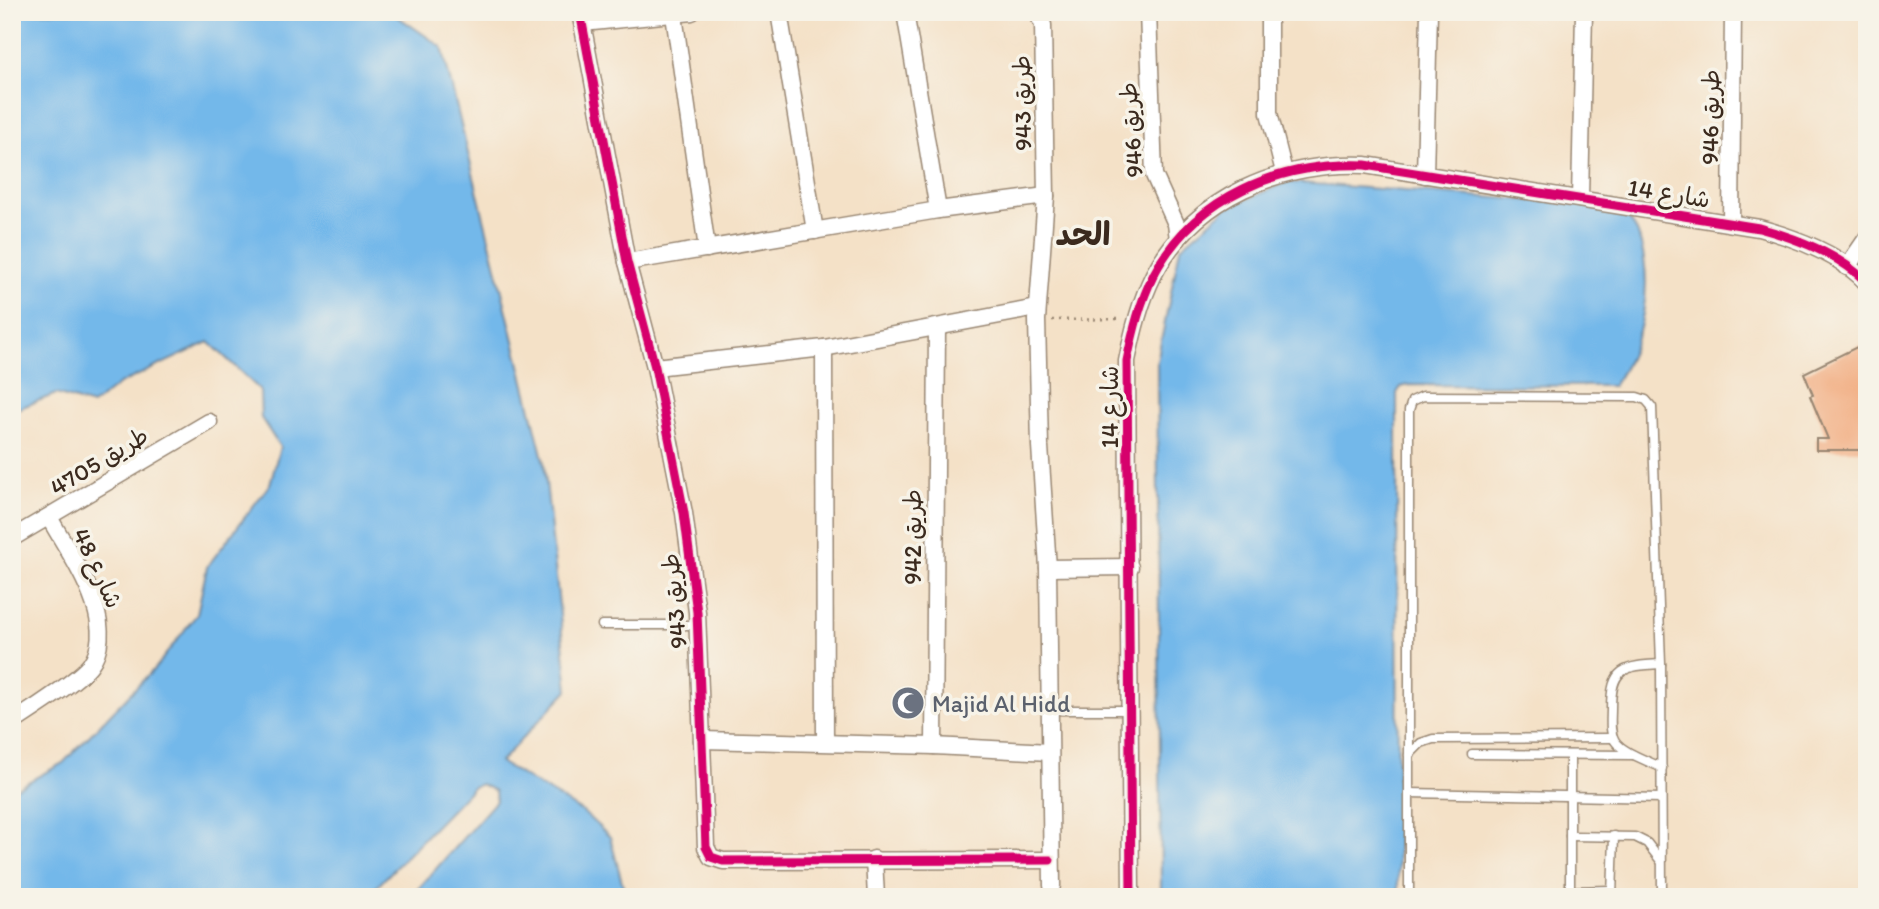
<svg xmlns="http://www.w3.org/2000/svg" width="1879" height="909" viewBox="0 0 1879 909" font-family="Itim,'Playpen Sans Arabic',sans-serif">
	<rect width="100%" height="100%" fill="#f7f3e8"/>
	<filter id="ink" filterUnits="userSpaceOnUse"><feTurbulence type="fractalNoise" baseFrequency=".0143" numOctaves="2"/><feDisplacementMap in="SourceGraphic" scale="14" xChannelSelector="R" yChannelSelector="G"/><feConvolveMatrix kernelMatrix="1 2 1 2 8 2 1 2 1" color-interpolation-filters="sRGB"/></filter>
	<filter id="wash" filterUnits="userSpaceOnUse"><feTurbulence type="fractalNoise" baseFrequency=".00686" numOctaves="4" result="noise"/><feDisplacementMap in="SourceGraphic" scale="28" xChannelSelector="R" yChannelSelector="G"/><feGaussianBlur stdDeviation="1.57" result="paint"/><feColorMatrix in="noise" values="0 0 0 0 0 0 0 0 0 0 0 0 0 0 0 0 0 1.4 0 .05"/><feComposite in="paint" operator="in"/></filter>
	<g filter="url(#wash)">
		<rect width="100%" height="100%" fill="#f4e1c7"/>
		<g fill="#73b8ea" stroke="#577184" stroke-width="2">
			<polygon points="12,12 391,12 442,47 544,463 568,690 500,762 583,812 610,837 626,897 411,897 496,801 495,791 481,784 473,787 367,897 12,897 12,794 15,789 63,763 156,667 197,614 207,567 270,484 280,447 261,418 260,390 209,342 119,384 92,405 56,394 12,411"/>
			<path d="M1287,182L1619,207C1625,215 1635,225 1638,234C1655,285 1643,343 1613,386L1409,385L1401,387L1397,393L1398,897H1161L1157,361L1180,248L1226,208Z"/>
		</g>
		<g id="blocks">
			<polygon fill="#f2af84" points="1867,342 1867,450 1816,450 1816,439 1828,439 1810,396 1813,395 1804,373"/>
		</g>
	</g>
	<g filter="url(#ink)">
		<use href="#blocks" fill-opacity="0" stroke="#988672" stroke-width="2"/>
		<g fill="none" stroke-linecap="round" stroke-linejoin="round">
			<defs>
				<g id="lane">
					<polyline points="602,625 697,625"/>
					<path d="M1661,664C1623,666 1611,668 1611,709C1611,719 1609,732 1615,741C1623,753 1649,761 1662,768"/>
					<polyline points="1049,710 1130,710"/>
					<polyline points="1472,754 1633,755"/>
					<polyline points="1409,755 1421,743 1433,739 1613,738"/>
					<polyline points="1570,755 1570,897"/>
					<polyline points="1409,793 1661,798"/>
					<polyline points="1570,836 1635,837 1647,843 1661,861"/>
					<polyline points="1570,891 1612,890"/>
					<polyline points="1409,897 1409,410 1412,401 1423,396 1637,397 1646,400 1652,407 1661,664 1662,897"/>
					<polyline points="1612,897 1614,836"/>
				</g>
				<g id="street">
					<polyline points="580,12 627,262 655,367 684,513 697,612 706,847 711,857 723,861 1050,860"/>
					<polyline points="779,12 815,231"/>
					<polyline points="905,12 938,210"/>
					<polyline points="1037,12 1043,25 1046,196 1037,320 1040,446 1048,568 1052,886"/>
					<polyline points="1148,12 1154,175 1176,224 1178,239"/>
					<polyline points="1269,12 1269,113 1284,172"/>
					<polyline points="674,15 707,249"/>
					<polyline points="583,23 692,12"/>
					<polyline points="1425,175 1429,12"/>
					<polyline points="1580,199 1584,12"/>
					<polyline points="1731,223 1733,12"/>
					<polyline points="627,262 938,210 1046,196"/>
					<polyline points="1847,267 1867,238"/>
					<polyline points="824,348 825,742"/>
					<polyline points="655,367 824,348 1037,308"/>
					<polyline points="12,538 209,422"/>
					<polyline points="1048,568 1130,567"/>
					<path d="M12,723C31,710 78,681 90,665C121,623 70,556 49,517"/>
					<polyline points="702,740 934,746 1049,752"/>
					<polyline points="934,746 937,329"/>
					<polyline points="874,859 876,897"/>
					<path d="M1131,897L1127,361C1133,331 1140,302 1154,274C1195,196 1281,162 1365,165L1759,228C1796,238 1840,254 1867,283"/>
				</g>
			</defs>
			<use href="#lane" stroke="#988672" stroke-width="11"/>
			<use href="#street" stroke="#988672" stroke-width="19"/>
			<polyline stroke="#988672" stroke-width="2.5" stroke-dasharray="2 5" stroke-linecap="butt" points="1052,320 1122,319"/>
			<use href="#lane" stroke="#fff" stroke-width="8"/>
			<use href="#street" stroke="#fff" stroke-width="16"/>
			<defs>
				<g id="cycleway">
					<polyline points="580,12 627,262 655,367 684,513 697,612 706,847 711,857 723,861 1050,860"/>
					<path d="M1131,897L1127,361C1133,331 1140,302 1154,274C1195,196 1281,162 1365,165L1759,228C1796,238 1840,254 1867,283"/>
				</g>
			</defs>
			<use href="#cycleway" stroke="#f7f3e8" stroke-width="13"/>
			<use href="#cycleway" stroke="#d6006c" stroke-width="9"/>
		</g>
	</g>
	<defs>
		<symbol id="mosque-disc" viewBox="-11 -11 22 22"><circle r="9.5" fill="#6b7280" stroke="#f7f3e8"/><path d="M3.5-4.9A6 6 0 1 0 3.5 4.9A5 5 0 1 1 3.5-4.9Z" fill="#fff"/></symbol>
	</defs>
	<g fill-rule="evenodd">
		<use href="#mosque-disc" x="889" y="684" width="38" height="38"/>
	</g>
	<g text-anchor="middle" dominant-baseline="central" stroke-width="7" stroke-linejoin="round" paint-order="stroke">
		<g font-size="24" fill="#3b2a1e" stroke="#f7f3e8">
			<text transform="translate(1022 103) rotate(-91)">طريق 943</text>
			<text transform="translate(1710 117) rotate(-89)">طريق 946</text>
			<text transform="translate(1131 130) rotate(-94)">طريق 946</text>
			<text transform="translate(1669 193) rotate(9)">شارع 14</text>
			<text transform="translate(1109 407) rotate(-90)">شارع 14</text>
			<text transform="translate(99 461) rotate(-31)">طريق 4705</text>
			<text transform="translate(912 537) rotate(-90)">طريق 942</text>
			<text transform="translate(98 568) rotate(65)">شارع 48</text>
			<text transform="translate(674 601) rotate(-95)">طريق 943</text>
		</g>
		<g font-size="24" fill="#5b616d" stroke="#f7f3e8" text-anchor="start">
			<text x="932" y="703">Majid Al Hidd</text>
		</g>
		<g font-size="32" font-weight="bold" fill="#3b2a1e" stroke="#f7f3e8">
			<text x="1083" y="234">الحد</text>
		</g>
	</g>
	<rect width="1879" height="909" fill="none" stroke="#f7f3e8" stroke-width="42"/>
</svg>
